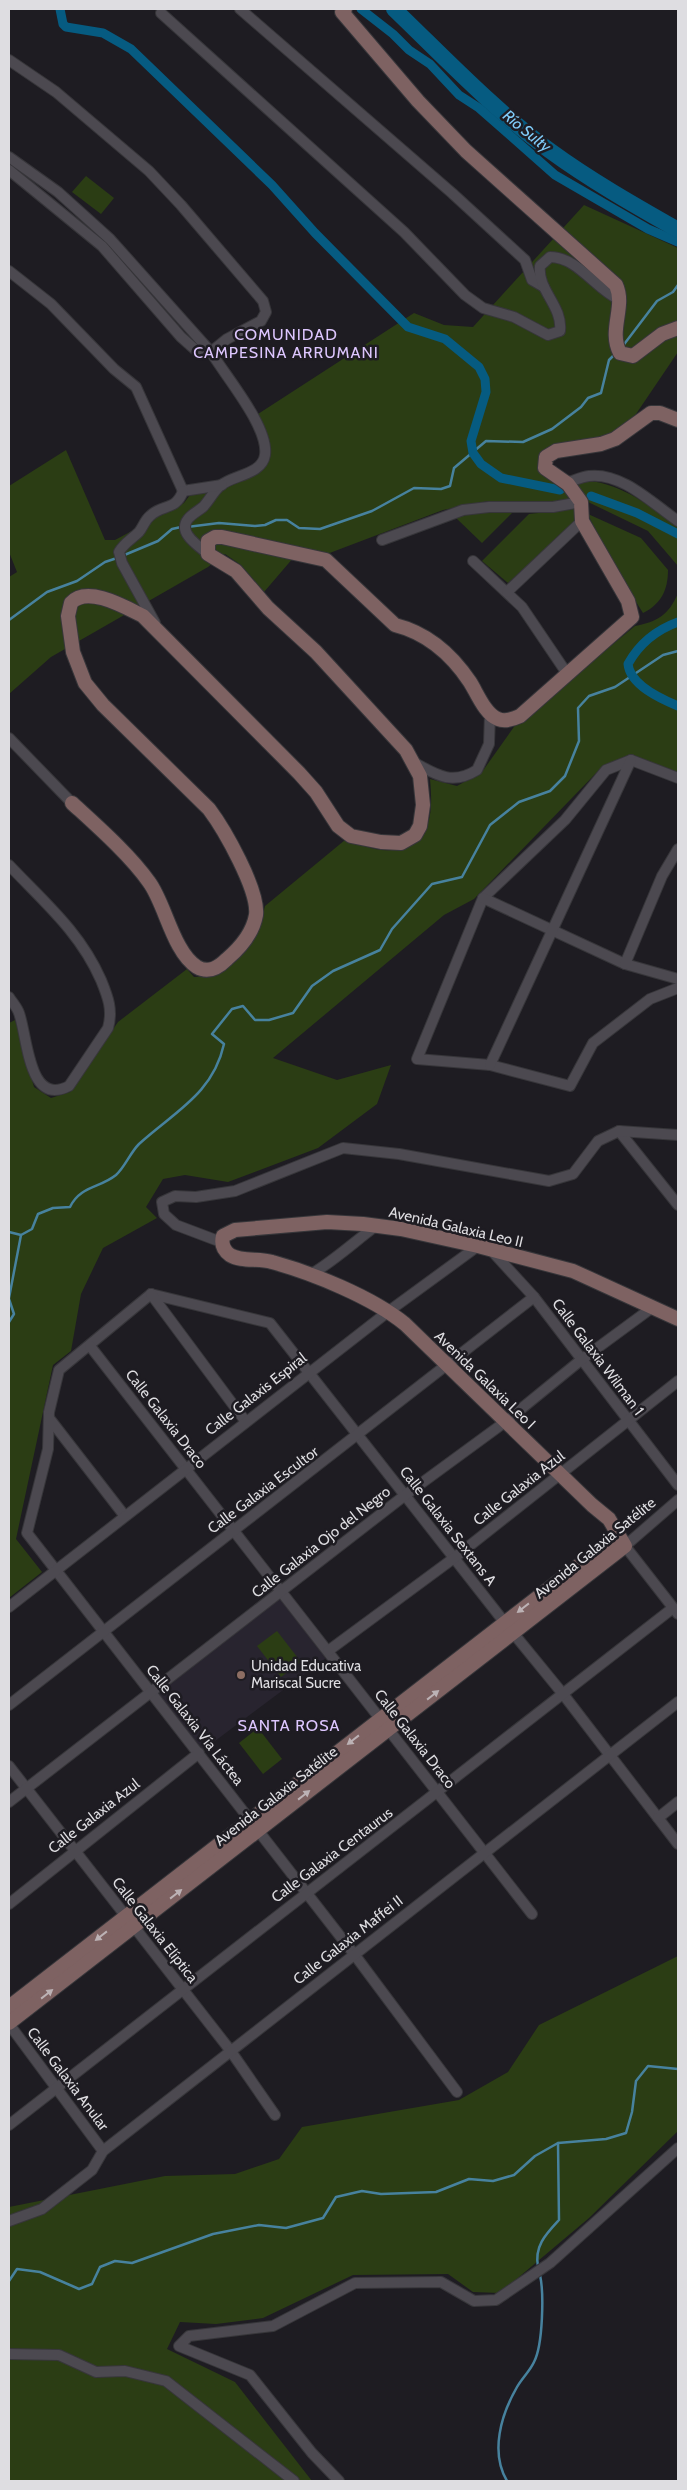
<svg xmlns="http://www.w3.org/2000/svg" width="687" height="2490" viewBox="0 0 687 2490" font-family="Cabin,sans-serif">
	<rect width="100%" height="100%" fill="#1e1c22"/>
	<polygon fill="#28242f" points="281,1597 326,1658 203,1750 156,1692"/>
	<g fill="#2b3d14">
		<polygon points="86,176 114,198 101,214 72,192"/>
		<path d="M584,205L678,248V352L636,414L619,431L604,439L548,447L542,457L561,485L574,498L550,503L488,501L443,510L327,554L300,550L264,592L241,565L225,554L208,567L51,657L9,694V577L17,572L9,552V486L66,450L105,540H115L184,503L190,495L257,474C278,452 270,438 258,414L414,313L444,325L473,327Z"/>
		<path d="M583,480C624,484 646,504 678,527V566L648,531L586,501L574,487Z"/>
		<polygon points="574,509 574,524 508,583 482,561 529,514"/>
		<polygon points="485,512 513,512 482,543 455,517"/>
		<path d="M588,514L641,538L668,570C668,590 661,604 643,613L606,554Z"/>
		<path d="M678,593V773L632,755L601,768L474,899L444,915L273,1058L337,1080L391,1065L377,1104L318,1148L228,1182L185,1175L163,1179L146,1207L157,1218L103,1248L81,1294L71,1351L53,1365L16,1539L42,1572L9,1598V1023L15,1020L34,1087L51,1098L70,1092L118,1022L187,969L194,977L213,976L235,962L258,932L265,906L345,840C359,844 378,852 391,850C433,845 433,812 430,779L457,786L482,772L516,724L635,626C657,622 669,615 678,593Z"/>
		<polygon points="277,1631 301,1662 281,1677 257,1646"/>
		<polygon points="258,1728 282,1759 263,1774 239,1743"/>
		<polygon points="678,1956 678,2131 589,2218 500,2293 473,2292 448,2274 353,2275 263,2318 216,2324 180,2322 167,2349 235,2382 312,2481 9,2481 9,2207 165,2176 235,2174 279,2159 302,2127 459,2100 508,2072 539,2025"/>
	</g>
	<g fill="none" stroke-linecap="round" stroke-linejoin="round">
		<g stroke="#47829e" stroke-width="2.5">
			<polyline points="622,347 657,301 673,292 678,285"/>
			<polyline points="187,527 219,523 255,526 265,525 276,520 287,520 299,528 320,529 372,511 414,488 441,489 450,486 454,468 486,441 523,442 552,429 581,407 588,398 601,393 609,360 615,354"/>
			<polyline points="122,556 158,541 172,529 181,527"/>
			<polyline points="9,620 47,592 77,581 105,562 117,558"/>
			<polyline points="9,1232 21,1235"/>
			<path d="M9,1298L21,1235L32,1229L38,1214L53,1208L70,1207C80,1186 100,1188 116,1175C125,1167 130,1153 139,1144C174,1112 213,1094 224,1044L212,1034L232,1009L243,1006L255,1020H269L293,1013L312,986L333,971L380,950L392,929L432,884L462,877L490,825L519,802L550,791L565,776L579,741L578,708L589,696L615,687L663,655L678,651"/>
			<polyline points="9,1322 14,1314 9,1299"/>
			<path d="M538,2267C534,2246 546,2234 559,2220L558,2143"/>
			<polyline points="9,2281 17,2269 40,2272 79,2289 92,2284 100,2267 115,2261 132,2263 213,2234 259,2225 286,2228 323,2218 336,2197 362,2191 381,2194 436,2192 469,2179 493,2181 514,2175 535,2156 558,2143 606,2139 626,2133 632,2112 636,2081 648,2066 678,2069"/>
			<path d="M507,2481C490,2452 501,2415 517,2387C522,2378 530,2371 534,2362C543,2345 544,2293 540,2275"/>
		</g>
		<g stroke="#065b81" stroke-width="9">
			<polyline points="60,9 63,24 66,27 103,33 131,49 272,185 315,233 408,327 445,339 479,367 485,379 486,392 471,441 473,453 481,464 501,478 560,490"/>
			<polyline points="361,9 393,34 409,50 430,64 459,95 479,108 555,175 648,229 678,242"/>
			<polyline points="591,496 637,513 678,534"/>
			<path d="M678,622C656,630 639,644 628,664C630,685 661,699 678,706"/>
		</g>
		<path stroke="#065b81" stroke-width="16" d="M394,9C444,57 493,109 549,150C590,180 634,205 678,230"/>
		<defs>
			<g id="street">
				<polyline points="240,9 452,193 525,260 532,280 544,287"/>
				<path d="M161,13L404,232L465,295L483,308L514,317L548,335L560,331C563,306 537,290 540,266L550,257C578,257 596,290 620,300"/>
				<polyline points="9,60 56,92 149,171 181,205 263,301 266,312 261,321 227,339 211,352 199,353 181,337 102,246 9,170"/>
				<path d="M9,157L58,192L110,239L211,352C226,377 269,427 265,455C262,475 232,475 220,486C213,492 209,501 203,507C198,511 192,514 188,519C177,533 199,546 208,554"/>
				<polyline points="9,271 51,304 114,369 136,387 183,491 222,485"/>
				<path d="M566,483C573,481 581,477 589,476C622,472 653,504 678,521"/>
				<polyline points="382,540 463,510 489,507 553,507 581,502"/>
				<polyline points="473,561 522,607 568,675"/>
				<polyline points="507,592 582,521"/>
				<path d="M155,623L122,563L119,552C124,543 132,539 139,532C143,527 145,520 150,516C162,504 176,511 183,491"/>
				<polyline points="9,738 72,803"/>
				<path d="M415,763C438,776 453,785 477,770L489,744L490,714"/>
				<polyline points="678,778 631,760 606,770 565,820 483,898 417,1059 490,1065 570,1086 593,1043 650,999 678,988"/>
				<path d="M9,865C44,902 80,932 101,980C108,997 113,1010 108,1028L69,1086C28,1107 28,1038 19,1013C17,1007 12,1002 9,997"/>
				<polyline points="483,898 625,964 678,979"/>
				<polyline points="625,964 662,876 678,849"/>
				<polyline points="490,1065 631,760"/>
				<polyline points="619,1131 678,1205"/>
				<polyline points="221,1242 176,1225 164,1214 162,1202 175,1196 196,1197 235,1191 343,1148 399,1154 549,1181 573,1174 598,1141 619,1131 678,1135"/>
				<polyline points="491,1250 534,1297 678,1485"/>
				<path d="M310,1275C334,1261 354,1242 377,1225"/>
				<polyline points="151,1294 59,1370 49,1412 48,1449 27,1533 354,1954 457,2092"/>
				<polyline points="151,1294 270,1323 505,1623 563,1694 678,1844"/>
				<polyline points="151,1294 246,1422"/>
				<polyline points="90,1346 532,1914"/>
				<polyline points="49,1418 124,1515"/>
				<polyline points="678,1500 625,1546 678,1614"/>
				<polyline points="9,1607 389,1311 478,1246"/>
				<polyline points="328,1651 454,1558 678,1381"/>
				<polyline points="9,1705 534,1297"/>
				<polyline points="9,1766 230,2050 275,2115"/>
				<polyline points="9,1802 404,1496 505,1422 581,1360 653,1307"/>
				<polyline points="658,1818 678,1802"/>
				<polyline points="9,1904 199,1753"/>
				<polyline points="9,2024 103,2151"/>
				<polyline points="9,2125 673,1608"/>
				<polyline points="9,2221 42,2209 92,2170 103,2151 678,1702"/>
				<polyline points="9,2354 59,2355 96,2372 125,2371 166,2381 294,2481"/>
				<polyline points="339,2481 312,2453 250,2375 179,2346 189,2336 273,2326 355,2283 441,2282 474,2301 496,2300 550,2263 678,2148"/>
			</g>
			<g id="secondary">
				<path d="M345,9L342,12L418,101L466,151L616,285C626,307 608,330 620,353L633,356L662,334L678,328"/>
				<path d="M72,803C97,826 130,855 149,882C165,903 173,952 197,967C209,974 219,967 227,959C240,948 253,932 256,915C259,890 224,829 209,809L103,705L85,683L73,652L68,616L71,603C87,585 125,607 143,616L299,773L316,792L338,826L351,836L381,842L401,843L415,835L420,826L423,805L420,776L406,750L316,652L268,608L236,571L208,554V541L215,537H222L326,560L395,625C427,633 452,655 470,682C477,693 485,714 498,719C505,722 513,719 520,716L632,617L628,601L582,521L581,502L568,484L545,468L546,457L556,451L601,444L615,439L651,413H660L678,420"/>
				<polyline points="9,2007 617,1536"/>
				<path d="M9,2023L625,1546L609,1519L592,1505L405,1324C372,1297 312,1273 272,1262C259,1258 241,1262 230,1255C223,1250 221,1244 223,1236L235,1230L327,1222L363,1224L401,1229L478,1246L573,1271L678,1319"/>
			</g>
		</defs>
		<use href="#street" stroke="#37363a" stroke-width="12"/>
		<use href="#secondary" stroke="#37363a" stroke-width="16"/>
		<use href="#street" stroke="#4c4950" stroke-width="10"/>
		<use href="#secondary" stroke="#7e6262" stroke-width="14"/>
	</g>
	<defs><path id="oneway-solid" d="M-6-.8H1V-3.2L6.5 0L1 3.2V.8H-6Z" transform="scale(1.25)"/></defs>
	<g fill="#bcb2b5">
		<use href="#oneway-solid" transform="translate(523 1608) rotate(142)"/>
		<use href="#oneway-solid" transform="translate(433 1695) rotate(-38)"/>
		<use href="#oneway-solid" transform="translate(353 1740) rotate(142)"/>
		<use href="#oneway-solid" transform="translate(304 1795) rotate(-38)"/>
		<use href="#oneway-solid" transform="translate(176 1894) rotate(-38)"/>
		<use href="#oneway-solid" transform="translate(101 1936) rotate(142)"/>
		<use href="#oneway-solid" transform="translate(47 1994) rotate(-38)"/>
	</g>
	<circle fill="#8d6e63" stroke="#1e1c22" stroke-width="2" cx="241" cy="1675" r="5"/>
	<g text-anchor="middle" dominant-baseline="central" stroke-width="5" stroke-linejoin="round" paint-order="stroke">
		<g font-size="15" fill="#dedde1" stroke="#1e1c22">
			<text transform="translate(456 1227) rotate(13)">Avenida Galaxia Leo II</text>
			<text transform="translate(598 1357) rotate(53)">Calle Galaxia Wilman 1</text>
			<text transform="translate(485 1380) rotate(44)">Avenida Galaxia Leo I</text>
			<text transform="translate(256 1394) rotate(-38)">Calle Galaxis Espiral</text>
			<text transform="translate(166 1419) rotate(52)">Calle Galaxia Draco</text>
			<text transform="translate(519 1488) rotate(-38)">Calle Galaxia Azul</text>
			<text transform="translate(263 1490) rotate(-37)">Calle Galaxia Escultor</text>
			<text transform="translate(448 1526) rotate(52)">Calle Galaxia Sextans A</text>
			<text transform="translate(321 1542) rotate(-38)">Calle Galaxia Ojo del Negro</text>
			<text transform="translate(595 1548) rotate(-39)">Avenida Galaxia Satélite</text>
			<text transform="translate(195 1725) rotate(52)">Calle Galaxia Vía Láctea</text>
			<text transform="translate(415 1739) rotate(52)">Calle Galaxia Draco</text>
			<text transform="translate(276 1796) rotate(-38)">Avenida Galaxia Satélite</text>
			<text transform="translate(94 1816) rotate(-38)">Calle Galaxia Azul</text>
			<text transform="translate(332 1855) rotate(-37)">Calle Galaxia Centaurus</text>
			<text transform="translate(155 1930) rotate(52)">Calle Galaxia Elíptica</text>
			<text transform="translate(348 1940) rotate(-38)">Calle Galaxia Maffei II</text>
			<text transform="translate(68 2079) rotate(53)">Calle Galaxia Anular</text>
		</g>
		<g font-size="15" fill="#dedde1" stroke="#1e1c22" text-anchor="start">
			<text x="251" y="1666">Unidad Educativa<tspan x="251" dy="17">Mariscal Sucre</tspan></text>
		</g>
		<g font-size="16" font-style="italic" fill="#80ccf9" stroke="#1e1c22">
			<text transform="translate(527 131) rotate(39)">Río Sulty</text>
		</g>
		<g font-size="16" letter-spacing="1" fill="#ddc6fe" stroke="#1e1c22">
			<text x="286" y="334">COMUNIDAD<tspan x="286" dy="18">CAMPESINA ARRUMANI</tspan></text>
			<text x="289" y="1725">SANTA ROSA</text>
		</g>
	</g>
	<rect width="687" height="2490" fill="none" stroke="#dedde1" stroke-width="20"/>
</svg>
